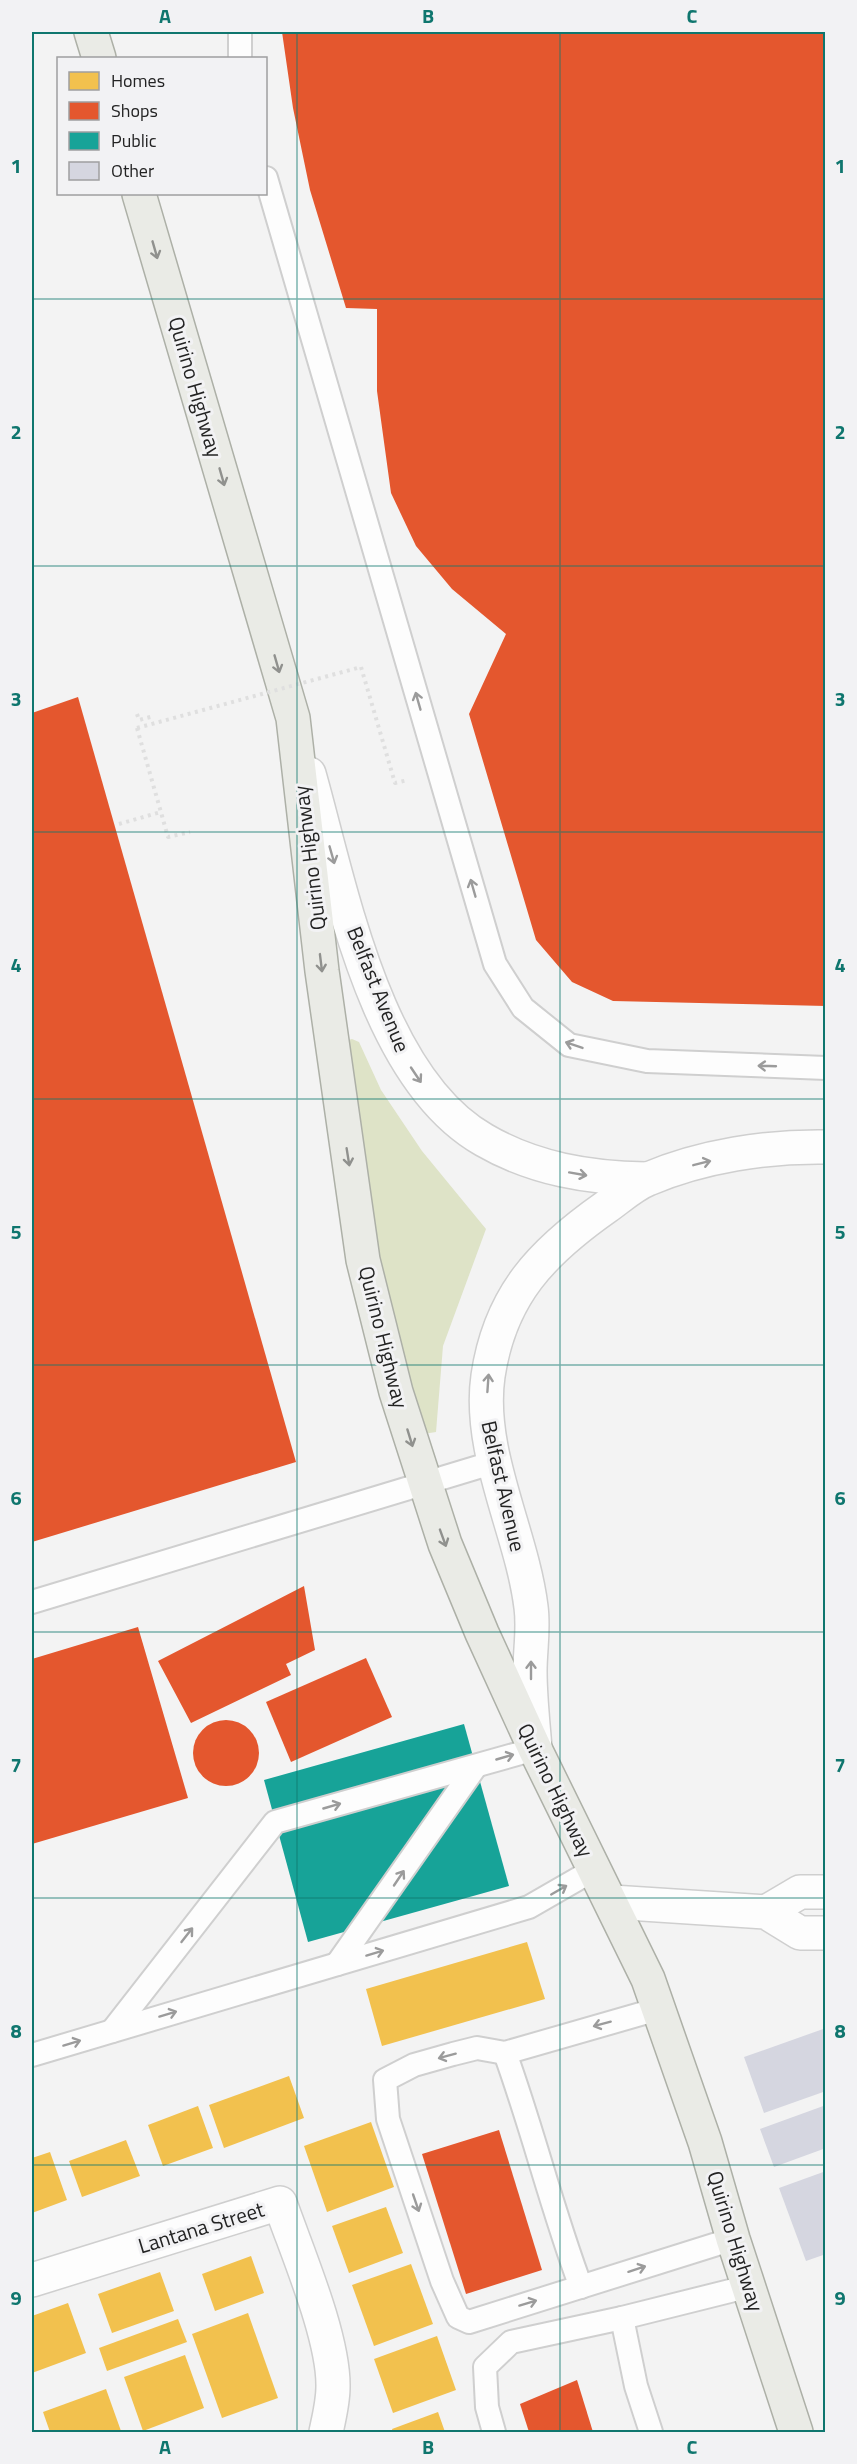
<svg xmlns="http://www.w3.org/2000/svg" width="857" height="2464" viewBox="0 0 857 2464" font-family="'Titillium Web',sans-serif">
	<rect width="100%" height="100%" fill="#f3f3f3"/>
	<polygon fill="#dee3c7" points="352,1039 359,1042 381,1090 422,1151 486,1229 443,1346 436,1432 423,1434 374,1250 345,1041"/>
	<g fill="#f2c14e">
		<polygon points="527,1942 545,1999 382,2046 366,1989"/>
		<polygon points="289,2076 304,2118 224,2148 209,2105"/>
		<polygon points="198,2106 213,2148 163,2166 148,2125"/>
		<polygon points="371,2122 394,2187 327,2212 304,2146"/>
		<polygon points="126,2140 140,2176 82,2197 69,2161"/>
		<polygon points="50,2152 67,2200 32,2213 32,2158"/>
		<polygon points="386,2207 403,2253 349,2273 332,2226"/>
		<polygon points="251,2256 264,2293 215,2311 202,2274"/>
		<polygon points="411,2264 433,2324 374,2346 352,2285"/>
		<polygon points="160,2272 174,2311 112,2333 98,2294"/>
		<polygon points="68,2303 86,2353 32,2373 32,2316"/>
		<polygon points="248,2313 278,2398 222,2418 192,2334"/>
		<polygon points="178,2319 187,2342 107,2371 99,2348"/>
		<polygon points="437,2336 456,2390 393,2413 374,2359"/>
		<polygon points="185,2355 204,2408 143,2431 124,2377"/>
		<polygon points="106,2389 121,2431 50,2432 43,2412"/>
		<polygon points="438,2412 445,2432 393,2432 392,2429"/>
	</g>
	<g fill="#e4572e">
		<polygon points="282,32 826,32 826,1006 613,1001 572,982 536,940 469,714 506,634 452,589 416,546 391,493 377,391 377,309 346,308 310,190 293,108"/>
		<polygon points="78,697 296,1462 32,1542 32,713"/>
		<polygon points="304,1586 315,1650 286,1664 291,1675 191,1723 158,1661"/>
		<polygon points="138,1627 188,1798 32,1844 32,1659"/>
		<polygon points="366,1658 392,1717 291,1762 266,1702"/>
		<circle cx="226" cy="1753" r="33"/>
		<polygon points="499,2130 542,2270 466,2294 422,2154"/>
		<polygon points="577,2380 593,2432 529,2432 520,2404"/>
	</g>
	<polygon fill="#17a398" points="464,1724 509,1886 308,1942 264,1780"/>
	<g fill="#d5d6e0">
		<polygon points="826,2028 826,2091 764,2113 744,2057"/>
		<polygon points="826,2105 826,2148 774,2167 760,2129"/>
		<polygon points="826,2171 826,2254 806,2261 779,2188"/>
	</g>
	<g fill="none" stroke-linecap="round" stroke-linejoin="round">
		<defs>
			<g id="service">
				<polyline points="240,58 240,32"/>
				<polyline points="266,178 495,964 523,1008 569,1045 647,1061 826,1068"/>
				<polyline points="32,1602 495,1462"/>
				<polyline points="337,1964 476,1766"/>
				<polyline points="658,2009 505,2053 477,2048 453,2054 414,2065 385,2080 388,2119 442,2281 458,2317 469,2322 733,2239"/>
				<polyline points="112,2031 275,1822 535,1749"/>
				<path d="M505,2053C533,2130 552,2210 581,2287"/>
				<polyline points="32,2055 529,1907 595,1869"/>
				<polyline points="494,2432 487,2407 485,2367 511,2342 622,2318"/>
				<polyline points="651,2432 636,2386 622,2318 750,2286"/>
			</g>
			<g id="minor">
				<polyline points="612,1902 766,1912 800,1933 826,1933"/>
				<polyline points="766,1912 800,1892 826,1892"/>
				<path d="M32,2280L280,2203C297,2252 334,2337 333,2387C333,2402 329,2418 326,2432"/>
			</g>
			<g id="secondary">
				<path d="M309,774C341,887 375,1078 484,1140C534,1169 589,1178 646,1179"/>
				<path d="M535,1748C533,1723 530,1697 530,1671C530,1650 534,1629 531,1607C522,1533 477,1452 488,1376C500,1295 542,1252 606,1207C619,1198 633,1185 648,1179C702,1156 767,1146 826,1147"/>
			</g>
			<g id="primary">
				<polyline points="91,32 99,58"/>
				<polyline points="139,194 293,718 322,971 363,1260 396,1392 445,1544 482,1633 535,1749 648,1979 705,2142 733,2239 796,2432"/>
			</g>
		</defs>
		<use href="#service" stroke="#cfcfcf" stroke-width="26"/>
		<use href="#minor" stroke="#cfcfcf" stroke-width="36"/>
		<use href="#secondary" stroke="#cfcfcf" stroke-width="36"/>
		<use href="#primary" stroke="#adb0a7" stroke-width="36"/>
		<g stroke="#dfdfdf" stroke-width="4" stroke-dasharray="3 4.5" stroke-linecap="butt">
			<polyline points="361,667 395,783 408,780"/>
			<polyline points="137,714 139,720 154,716"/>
			<polyline points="137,728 168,837 190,832"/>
			<polyline points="119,824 161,812"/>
		</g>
		<use href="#service" stroke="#fdfdfd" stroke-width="22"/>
		<use href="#minor" stroke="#fdfdfd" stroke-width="33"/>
		<use href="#secondary" stroke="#fdfdfd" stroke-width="33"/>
		<use href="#primary" stroke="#eaebe6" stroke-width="33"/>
		<polyline stroke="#dfdfdf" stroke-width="4" stroke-dasharray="3 4.5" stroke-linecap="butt" points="137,728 361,667"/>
	</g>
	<defs><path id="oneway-shaft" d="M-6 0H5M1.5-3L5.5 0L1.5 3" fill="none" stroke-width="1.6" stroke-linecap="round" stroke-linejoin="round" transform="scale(1.5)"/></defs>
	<g stroke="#90918e">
		<use href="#oneway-shaft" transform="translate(155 250) rotate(74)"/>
		<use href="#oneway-shaft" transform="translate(222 477) rotate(74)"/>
		<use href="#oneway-shaft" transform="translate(277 664) rotate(74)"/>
		<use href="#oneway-shaft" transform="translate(321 963) rotate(83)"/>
		<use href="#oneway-shaft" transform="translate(348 1157) rotate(81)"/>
		<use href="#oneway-shaft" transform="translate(410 1438) rotate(73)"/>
		<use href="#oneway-shaft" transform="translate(443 1538) rotate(70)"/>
	</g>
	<g stroke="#9b9b9b">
		<use href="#oneway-shaft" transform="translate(418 701) rotate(-106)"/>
		<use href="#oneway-shaft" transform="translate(332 855) rotate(74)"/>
		<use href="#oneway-shaft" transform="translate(473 888) rotate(-106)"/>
		<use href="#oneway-shaft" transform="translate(574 1045) rotate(-161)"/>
		<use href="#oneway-shaft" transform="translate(767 1066) rotate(-178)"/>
		<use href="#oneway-shaft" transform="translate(416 1075) rotate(56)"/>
		<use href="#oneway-shaft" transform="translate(702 1163) rotate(-14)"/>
		<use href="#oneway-shaft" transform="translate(578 1174) rotate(10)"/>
		<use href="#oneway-shaft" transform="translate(488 1383) rotate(-86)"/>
		<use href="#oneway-shaft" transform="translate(531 1670) rotate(-90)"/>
		<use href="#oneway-shaft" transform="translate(505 1757) rotate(-16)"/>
		<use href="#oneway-shaft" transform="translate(332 1806) rotate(-16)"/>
		<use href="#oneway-shaft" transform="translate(399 1878) rotate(-56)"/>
		<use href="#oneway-shaft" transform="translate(559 1890) rotate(-30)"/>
		<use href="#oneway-shaft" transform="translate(187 1935) rotate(-52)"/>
		<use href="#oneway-shaft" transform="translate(375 1953) rotate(-17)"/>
		<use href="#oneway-shaft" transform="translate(168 2014) rotate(-17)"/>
		<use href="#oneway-shaft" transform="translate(602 2024) rotate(165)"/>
		<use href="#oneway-shaft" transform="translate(72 2043) rotate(-17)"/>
		<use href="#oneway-shaft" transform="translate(447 2056) rotate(165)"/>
		<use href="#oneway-shaft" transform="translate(416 2203) rotate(71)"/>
		<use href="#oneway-shaft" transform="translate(637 2269) rotate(-18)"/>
		<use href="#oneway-shaft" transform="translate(528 2303) rotate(-17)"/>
	</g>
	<path fill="none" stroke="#0f766e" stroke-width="1.5" stroke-opacity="0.55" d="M297,32V2432M560,32V2432M32,299H826M32,566H826M32,832H826M32,1099H826M32,1365H826M32,1632H826M32,1898H826M32,2165H826"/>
	<g text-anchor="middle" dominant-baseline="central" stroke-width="6" stroke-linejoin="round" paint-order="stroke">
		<g font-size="21" fill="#232323" stroke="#f2f2f4">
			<text transform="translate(196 387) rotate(74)">Quirino Highway</text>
			<text transform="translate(309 858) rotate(-97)">Quirino Highway</text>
			<text transform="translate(379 989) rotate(68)">Belfast Avenue</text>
			<text transform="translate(384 1337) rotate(76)">Quirino Highway</text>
			<text transform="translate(504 1486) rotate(77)">Belfast Avenue</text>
			<text transform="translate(556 1790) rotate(64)">Quirino Highway</text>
			<text transform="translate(201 2227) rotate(-17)">Lantana Street</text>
			<text transform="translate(736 2241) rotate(73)">Quirino Highway</text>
		</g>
	</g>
	<rect width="857" height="2464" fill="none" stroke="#f2f2f4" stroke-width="66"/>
	<rect x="57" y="57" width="210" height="138" fill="#f2f2f4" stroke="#9f9fa0" stroke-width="1.5"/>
	<rect x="69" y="72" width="30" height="18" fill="#f2c14e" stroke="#9f9fa0" stroke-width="1.5"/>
	<text x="111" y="87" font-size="18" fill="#232323">Homes</text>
	<rect x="69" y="102" width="30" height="18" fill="#e4572e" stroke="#9f9fa0" stroke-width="1.5"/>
	<text x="111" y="117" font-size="18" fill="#232323">Shops</text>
	<rect x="69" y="132" width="30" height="18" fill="#17a398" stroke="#9f9fa0" stroke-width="1.5"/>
	<text x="111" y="147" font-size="18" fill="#232323">Public</text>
	<rect x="69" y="162" width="30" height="18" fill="#d5d6e0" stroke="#9f9fa0" stroke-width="1.5"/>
	<text x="111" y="177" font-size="18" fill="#232323">Other</text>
	<rect x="33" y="33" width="791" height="2398" fill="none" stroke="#0f766e" stroke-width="2"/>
	<g font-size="20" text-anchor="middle" font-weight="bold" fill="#0f766e">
		<text x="165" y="23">A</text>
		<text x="428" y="23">B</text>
		<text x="692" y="23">C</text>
		<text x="16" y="173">1</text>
		<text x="840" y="173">1</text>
		<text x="16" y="439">2</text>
		<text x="840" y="439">2</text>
		<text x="16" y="706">3</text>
		<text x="840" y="706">3</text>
		<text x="16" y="972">4</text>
		<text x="840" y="972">4</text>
		<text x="16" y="1239">5</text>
		<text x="840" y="1239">5</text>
		<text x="16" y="1505">6</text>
		<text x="840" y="1505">6</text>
		<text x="16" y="1772">7</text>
		<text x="840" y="1772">7</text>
		<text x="16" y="2038">8</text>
		<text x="840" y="2038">8</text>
		<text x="16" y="2305">9</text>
		<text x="840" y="2305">9</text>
		<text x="165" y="2454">A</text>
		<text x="428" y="2454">B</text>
		<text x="692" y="2454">C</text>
	</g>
</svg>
